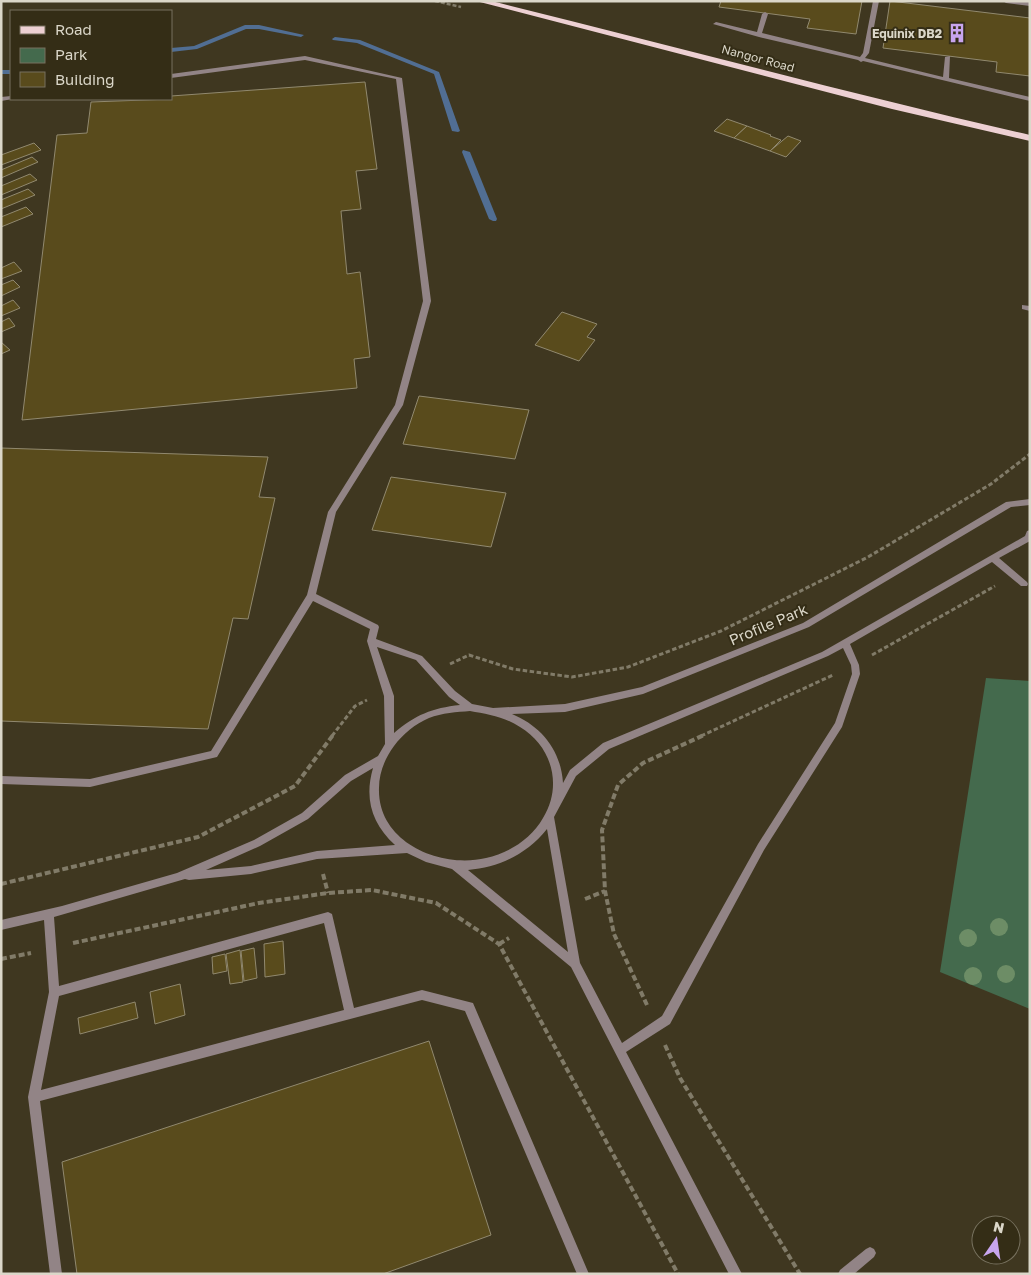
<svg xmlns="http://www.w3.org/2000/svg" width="1031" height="1275" viewBox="0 0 1031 1275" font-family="'Golos Text',sans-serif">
	<rect width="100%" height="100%" fill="#3f3720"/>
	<polygon fill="#446a4d" points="986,678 1030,681 1030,1009 940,972"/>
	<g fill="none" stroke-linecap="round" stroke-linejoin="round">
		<g fill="#516e93" fill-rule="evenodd">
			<polygon points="245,25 259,25 304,35 301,37 259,29 246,29 197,49 171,52 171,48 194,46"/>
			<polygon points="335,37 360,40 439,72 460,131 458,132 452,131 434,74 357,43 333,40 332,39"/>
			<rect x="1" y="70" width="10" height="4"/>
			<polygon points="463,150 470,152 497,219 496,221 493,221 489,219 462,152"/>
		</g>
	</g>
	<g fill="#594b1c" stroke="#91896f">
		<polygon points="721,1 862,1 856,34 807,28 810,19 719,7"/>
		<polygon points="890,1 1030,18 1030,76 996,72 997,62 883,48"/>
		<polygon points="365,82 377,169 356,171 361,209 341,211 347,274 360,272 370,357 354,359 357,388 22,420 57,135 87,133 91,102 171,99 171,96"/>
		<polygon points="727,119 747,126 734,138 714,131"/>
		<polygon points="747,126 771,135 770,136 781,140 770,151 734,138"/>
		<polygon points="788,136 801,141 786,157 770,151"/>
		<polygon points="34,143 41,150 1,165 1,155"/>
		<polygon points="32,157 38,162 1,178 1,170"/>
		<polygon points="30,174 37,180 1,195 1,186"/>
		<polygon points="28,189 35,195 1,209 1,200"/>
		<polygon points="26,207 33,214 1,227 1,217"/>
		<polygon points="14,262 22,271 1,279 1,268"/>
		<polygon points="13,280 20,287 1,296 1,285"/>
		<polygon points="13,300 20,308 1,316 1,306"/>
		<polygon points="562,312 597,324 587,337 595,340 579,361 535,345"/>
		<polygon points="9,318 15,326 1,332 1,322"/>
		<polygon points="1,342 10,350 1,354"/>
		<polygon points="419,396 529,410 515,459 403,444"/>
		<polygon points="1,448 268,457 259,497 275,498 248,619 233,618 208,729 1,721"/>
		<polygon points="391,477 506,493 491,547 372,530"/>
		<polygon points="283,941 285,974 265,977 264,944"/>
		<polygon points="254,948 257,978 244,981 241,951"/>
		<polygon points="240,950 243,982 230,984 226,954"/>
		<polygon points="225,954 227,971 213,974 212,957"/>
		<polygon points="180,984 185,1015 155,1024 150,992"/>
		<polygon points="135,1002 138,1018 80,1034 78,1018"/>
		<polygon points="429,1041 491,1235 383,1274 77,1274 62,1162"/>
	</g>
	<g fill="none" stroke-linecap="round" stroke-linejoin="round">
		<polyline stroke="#817b68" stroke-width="2.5" stroke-dasharray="4 2" stroke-linecap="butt" points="435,1 461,7"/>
		<g stroke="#817b68" stroke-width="3" stroke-dasharray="4.5 2.5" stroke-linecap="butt">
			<polyline points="872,655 995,586"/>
			<polyline points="450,664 469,655 513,669 572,677 628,667 721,631 868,557 991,484 1030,454"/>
			<polyline points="332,736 355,706 367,700"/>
			<polyline points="701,736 833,675"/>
		</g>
		<g stroke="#817b68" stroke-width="4" stroke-dasharray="6 3" stroke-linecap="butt">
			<polyline points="323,874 328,893"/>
			<polyline points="1,884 198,837 295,786 333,735"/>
			<polyline points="585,899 605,891"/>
			<polyline points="73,943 259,903 328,893 372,890 436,903 499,944 678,1274"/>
			<polyline points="499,944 509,938"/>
			<polyline points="1,959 31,953"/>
			<polyline points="647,1005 614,934 605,891 602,830 618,785 643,763 704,735"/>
			<polyline points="665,1045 680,1078 800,1274"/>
		</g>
		<g fill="#928486" fill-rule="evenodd">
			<polygon points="873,1 879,1 869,53 865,58 943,77 945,57 950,56 949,78 1030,97 1030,101 863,61 861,62 858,60 759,37 713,24 716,22 757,32 762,14 765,12 768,14 762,33 860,57 863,53"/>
			<polygon points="1003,1 1030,2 1030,6 1006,3"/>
			<path d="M305,56L402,78L431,301L403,405L336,512L316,594L378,625L379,627L376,639L422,656L455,691L472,704L493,708L565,704L642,687L803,623L1006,502L1030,499V505L1011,507L809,627L643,694L565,712L512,714C541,726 561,750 563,783L570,770L603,743L822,652L1025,536L1027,531L1030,530V541L999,558L1027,582L1028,584L1027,586H1021L992,562L850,644L859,665L860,674L842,727L764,850L670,1024L626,1052L742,1274H729L571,967L452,869L426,862L407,853L317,859L251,874L189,880L185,879L54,917L59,986L328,912L332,914L354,1008L422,990L473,1003L589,1274H577L465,1011L422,1000L40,1101L62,1274H50L28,1097L49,992L44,920L1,930V920L62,906L177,873L254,840L302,813L345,775L378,756L385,744L384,696L367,641L370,629L313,601L217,757L90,787L1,784V776L90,779L211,751L307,595L328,512L395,405L423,301L396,79L305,60L171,78V74ZM377,647L416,660L449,697L460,705C432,708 415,715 394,733V696ZM843,648L851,665L852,674L835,723L758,844L662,1016L622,1043L580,963L554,817L576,776L609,749L828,656ZM470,711C487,714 505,717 520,727C552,746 563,786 543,818C531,839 509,853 486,858C440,869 377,842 379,788C379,773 385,758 394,746C403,734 415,724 429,718C442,713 457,712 470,711ZM373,768C364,799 372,824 395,845L317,851L251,866L206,870L260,846L308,819L351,781ZM547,829L568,952L468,870C500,867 527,854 547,829ZM324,923L344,1010L41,1090L59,996Z"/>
			<polygon points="11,96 11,99 13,99 1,101 1,97"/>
			<polygon points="1022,305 1030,306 1030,311 1022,309"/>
			<polygon points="870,1247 874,1249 876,1253 874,1257 854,1274 838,1274 840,1270 866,1249"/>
		</g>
		<path fill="#edd0d3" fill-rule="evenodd" d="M476,1H491C671,45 849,94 1030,135V141L892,109Z"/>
	</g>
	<g fill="#6d8d66">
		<circle cx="999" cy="927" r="9"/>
		<circle cx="968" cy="938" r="9"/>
		<circle cx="1006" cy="974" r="9"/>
		<circle cx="973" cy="976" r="9"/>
	</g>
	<defs>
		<symbol id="building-bare" viewBox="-9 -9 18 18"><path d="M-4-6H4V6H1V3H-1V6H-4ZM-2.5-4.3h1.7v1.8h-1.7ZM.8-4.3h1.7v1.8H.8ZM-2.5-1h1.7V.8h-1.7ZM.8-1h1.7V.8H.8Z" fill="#c8a5ee" stroke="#342d16" stroke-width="2.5" paint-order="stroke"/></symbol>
	</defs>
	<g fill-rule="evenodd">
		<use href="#building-bare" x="943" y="19" width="28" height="28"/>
	</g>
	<g text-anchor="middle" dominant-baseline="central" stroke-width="4" stroke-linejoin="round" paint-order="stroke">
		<g font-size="12" font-weight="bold" fill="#dbd7c9" stroke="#342d16" text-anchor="end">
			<text x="942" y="33">Equinix DB2</text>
		</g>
		<g font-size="12" fill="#dbd7c9" stroke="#342d16">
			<text transform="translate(758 58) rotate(15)">Nangor Road</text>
		</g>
		<g font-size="15" fill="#dbd7c9" stroke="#342d16">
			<text transform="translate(768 624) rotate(-23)">Profile Park</text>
		</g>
	</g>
	<rect width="1031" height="1275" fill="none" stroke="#dbd7c9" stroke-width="5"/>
	<rect x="10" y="10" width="162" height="90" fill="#342d16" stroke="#77715e"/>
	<rect x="20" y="26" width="25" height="8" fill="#edd0d3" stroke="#77715e"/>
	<text x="55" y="35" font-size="15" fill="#dbd7c9">Road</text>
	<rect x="20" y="48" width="25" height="15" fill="#446a4d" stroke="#77715e"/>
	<text x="55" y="60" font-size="15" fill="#dbd7c9">Park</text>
	<rect x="20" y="72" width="25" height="15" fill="#594b1c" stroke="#77715e"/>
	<text x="55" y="85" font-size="15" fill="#dbd7c9">Building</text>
	<g transform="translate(996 1240) rotate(13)"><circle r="24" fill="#342d16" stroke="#77715e"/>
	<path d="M0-4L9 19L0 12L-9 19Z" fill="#c8a5ee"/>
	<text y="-8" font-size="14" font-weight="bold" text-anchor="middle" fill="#dbd7c9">N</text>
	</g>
</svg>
